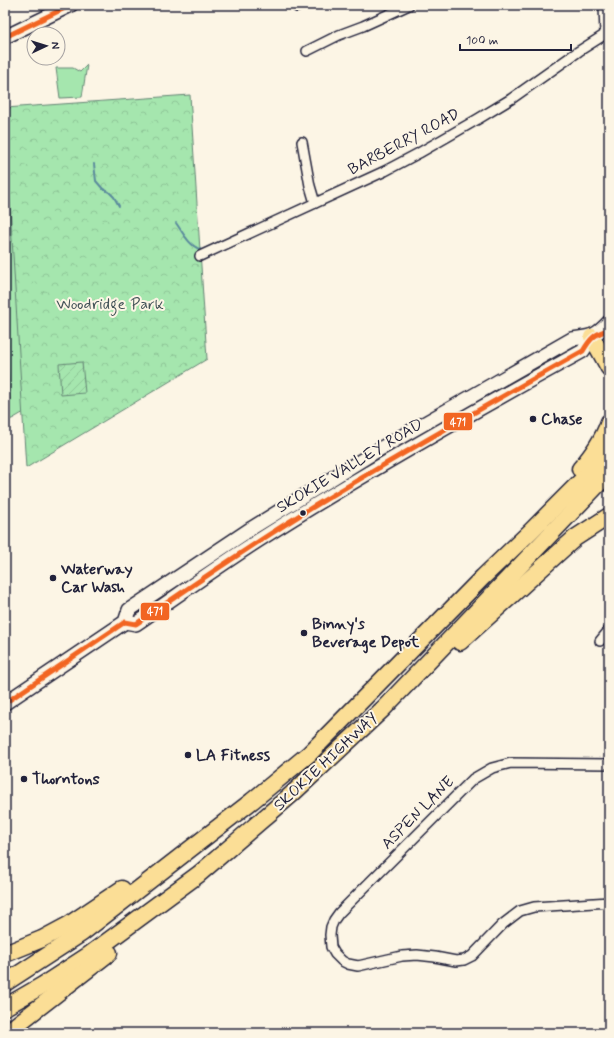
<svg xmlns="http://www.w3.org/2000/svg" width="614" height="1038" viewBox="0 0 614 1038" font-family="Mynerve,sans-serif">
	<defs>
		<pattern id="forest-crowns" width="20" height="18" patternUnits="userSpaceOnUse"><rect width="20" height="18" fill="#a5e6ae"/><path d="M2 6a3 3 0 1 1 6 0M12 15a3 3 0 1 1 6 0" fill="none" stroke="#8ec597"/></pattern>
		<pattern id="garden-furrows" width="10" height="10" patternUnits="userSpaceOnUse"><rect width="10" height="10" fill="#a5e6ae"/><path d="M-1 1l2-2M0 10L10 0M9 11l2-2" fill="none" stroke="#8ec597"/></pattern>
	</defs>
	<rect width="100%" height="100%" fill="#fcf5e5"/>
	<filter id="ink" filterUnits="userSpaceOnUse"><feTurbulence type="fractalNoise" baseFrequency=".025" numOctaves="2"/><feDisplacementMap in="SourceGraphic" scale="8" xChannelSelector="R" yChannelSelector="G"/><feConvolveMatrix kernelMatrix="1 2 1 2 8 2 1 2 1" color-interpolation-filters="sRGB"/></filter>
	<g filter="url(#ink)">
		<g fill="#a5e6ae" stroke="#648474">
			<polygon points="87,65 82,97 60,98 56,68 73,68 80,72"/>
			<polygon points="5,192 10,199 24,412 12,419 5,420 5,403 10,401 6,347 8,346 6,330 5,327"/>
		</g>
		<polygon fill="url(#forest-crowns)" stroke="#648474" points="190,95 207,359 26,468 7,157 5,157 5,108"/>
		<polygon fill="url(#garden-furrows)" stroke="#648474" points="82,362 85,393 61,395 59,364"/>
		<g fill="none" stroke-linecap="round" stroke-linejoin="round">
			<g stroke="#5a8a9c" stroke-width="2">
				<polyline points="94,164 96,181 103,189 109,192 114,197 119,206"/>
				<path d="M176,223C182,231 189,246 200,249"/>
			</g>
			<defs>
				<g id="street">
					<polyline points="296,5 297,7"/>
					<polyline points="604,6 605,34"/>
					<polyline points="307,51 339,35 363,26 409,5"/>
					<polyline points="302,142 310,186 315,203"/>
					<polyline points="200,256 385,171 419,153 478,119 511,99 579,51 609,32"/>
					<polyline points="600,641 609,630"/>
					<polyline points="609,764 511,763 492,768 473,779 339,913 334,920 331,927 330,935 331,947 335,954 342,961 348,964 358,966 402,956 417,955 435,957 456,961 464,960 472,956 503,924 520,911 534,907 609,902"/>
				</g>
				<g id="secondary">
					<polyline points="5,37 71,5"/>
					<path d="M125,622L136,624C177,596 217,567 259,540C364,473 474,411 583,351L592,337"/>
					<path d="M5,703L125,622L129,610L252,528L378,450L572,339C592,336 595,337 609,322"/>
				</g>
				<g id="highway">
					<polyline points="592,337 609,368"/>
					<path d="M580,469C592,455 603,440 609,422"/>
					<polyline points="460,642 575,538 609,516"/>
					<polyline points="5,954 42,939 70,924 122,889"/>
					<polyline points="5,983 82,933 252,801 310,753 483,577 531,531 609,453"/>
					<polyline points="5,1007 43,985 89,955 199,874 292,794 383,709 609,473"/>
					<polyline points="6,1033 109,953"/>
				</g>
			</defs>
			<use href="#street" stroke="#22223b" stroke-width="12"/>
			<use href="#secondary" stroke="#22223b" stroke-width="16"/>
			<use href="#highway" stroke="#22223b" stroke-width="19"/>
			<use href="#street" stroke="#fcf5e5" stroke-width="9"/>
			<use href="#secondary" stroke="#fcf5e5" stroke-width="13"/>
			<use href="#highway" stroke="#fbde96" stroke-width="16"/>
			<defs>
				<g id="bus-1">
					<polyline points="5,37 71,5"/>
					<path d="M5,703L125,622L136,624C194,584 253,544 313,507C402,453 492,402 583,351C590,339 595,333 609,330"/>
				</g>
			</defs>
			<use href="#bus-1" stroke="#fcf5e5" stroke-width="8"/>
			<use href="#bus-1" stroke="#f26522" stroke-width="5"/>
		</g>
	</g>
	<g fill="#22223b" stroke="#fcf5e5" stroke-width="1.5">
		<circle cx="533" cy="419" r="4"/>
		<circle cx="303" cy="513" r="3.5"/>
		<circle cx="53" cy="578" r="4"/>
		<circle cx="304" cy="633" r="4"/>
		<circle cx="188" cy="755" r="4"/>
		<circle cx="24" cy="779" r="4"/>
	</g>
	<g text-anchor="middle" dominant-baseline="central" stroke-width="4" stroke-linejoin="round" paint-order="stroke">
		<g font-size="16" fill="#22223b" stroke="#fcf5e5">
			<text transform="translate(404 142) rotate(-28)">BARBERRY ROAD</text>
			<text transform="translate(350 466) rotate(-31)">SKOKIE VALLEY ROAD</text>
			<text transform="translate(326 762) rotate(-43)">SKOKIE HIGHWAY</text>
			<text transform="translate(418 813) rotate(-45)">ASPEN LANE</text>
		</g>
		<g font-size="16" fill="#435358" stroke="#fcf5e5">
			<text x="110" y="304">Woodridge Park</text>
		</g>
		<g font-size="16" font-weight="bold" fill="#22223b" stroke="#fcf5e5" text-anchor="start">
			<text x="541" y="419">Chase</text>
			<text x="61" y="569">Waterway<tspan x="61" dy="18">Car Wash</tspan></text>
			<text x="312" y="624">Binny's<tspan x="312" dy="18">Beverage Depot</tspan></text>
			<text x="196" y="755">LA Fitness</text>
			<text x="32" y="779">Thorntons</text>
		</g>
	</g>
	<g stroke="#fcf5e5" stroke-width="1.5">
		<rect x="443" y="412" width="30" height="19" rx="4" fill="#f26522"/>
		<rect x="140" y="602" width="30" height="19" rx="4" fill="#f26522"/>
	</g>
	<g font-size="11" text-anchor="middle" font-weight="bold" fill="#fff">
		<text x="458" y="426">471</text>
		<text x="155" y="615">471</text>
	</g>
	<rect width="614" height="1038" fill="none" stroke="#fcf5e5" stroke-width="20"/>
	<rect x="10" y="10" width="594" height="1018" fill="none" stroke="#22223b" stroke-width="1.5" filter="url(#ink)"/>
	<g transform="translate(46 46) rotate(86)"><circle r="19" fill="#fcf5e5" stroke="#a5a1a1"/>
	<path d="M0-3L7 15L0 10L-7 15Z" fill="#22223b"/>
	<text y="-6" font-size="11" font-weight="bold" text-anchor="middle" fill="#22223b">N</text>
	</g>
	<path d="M460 44v6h111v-6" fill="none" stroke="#22223b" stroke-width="2"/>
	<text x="466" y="44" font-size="12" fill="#22223b" stroke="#fcf5e5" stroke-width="3" paint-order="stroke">100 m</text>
</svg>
